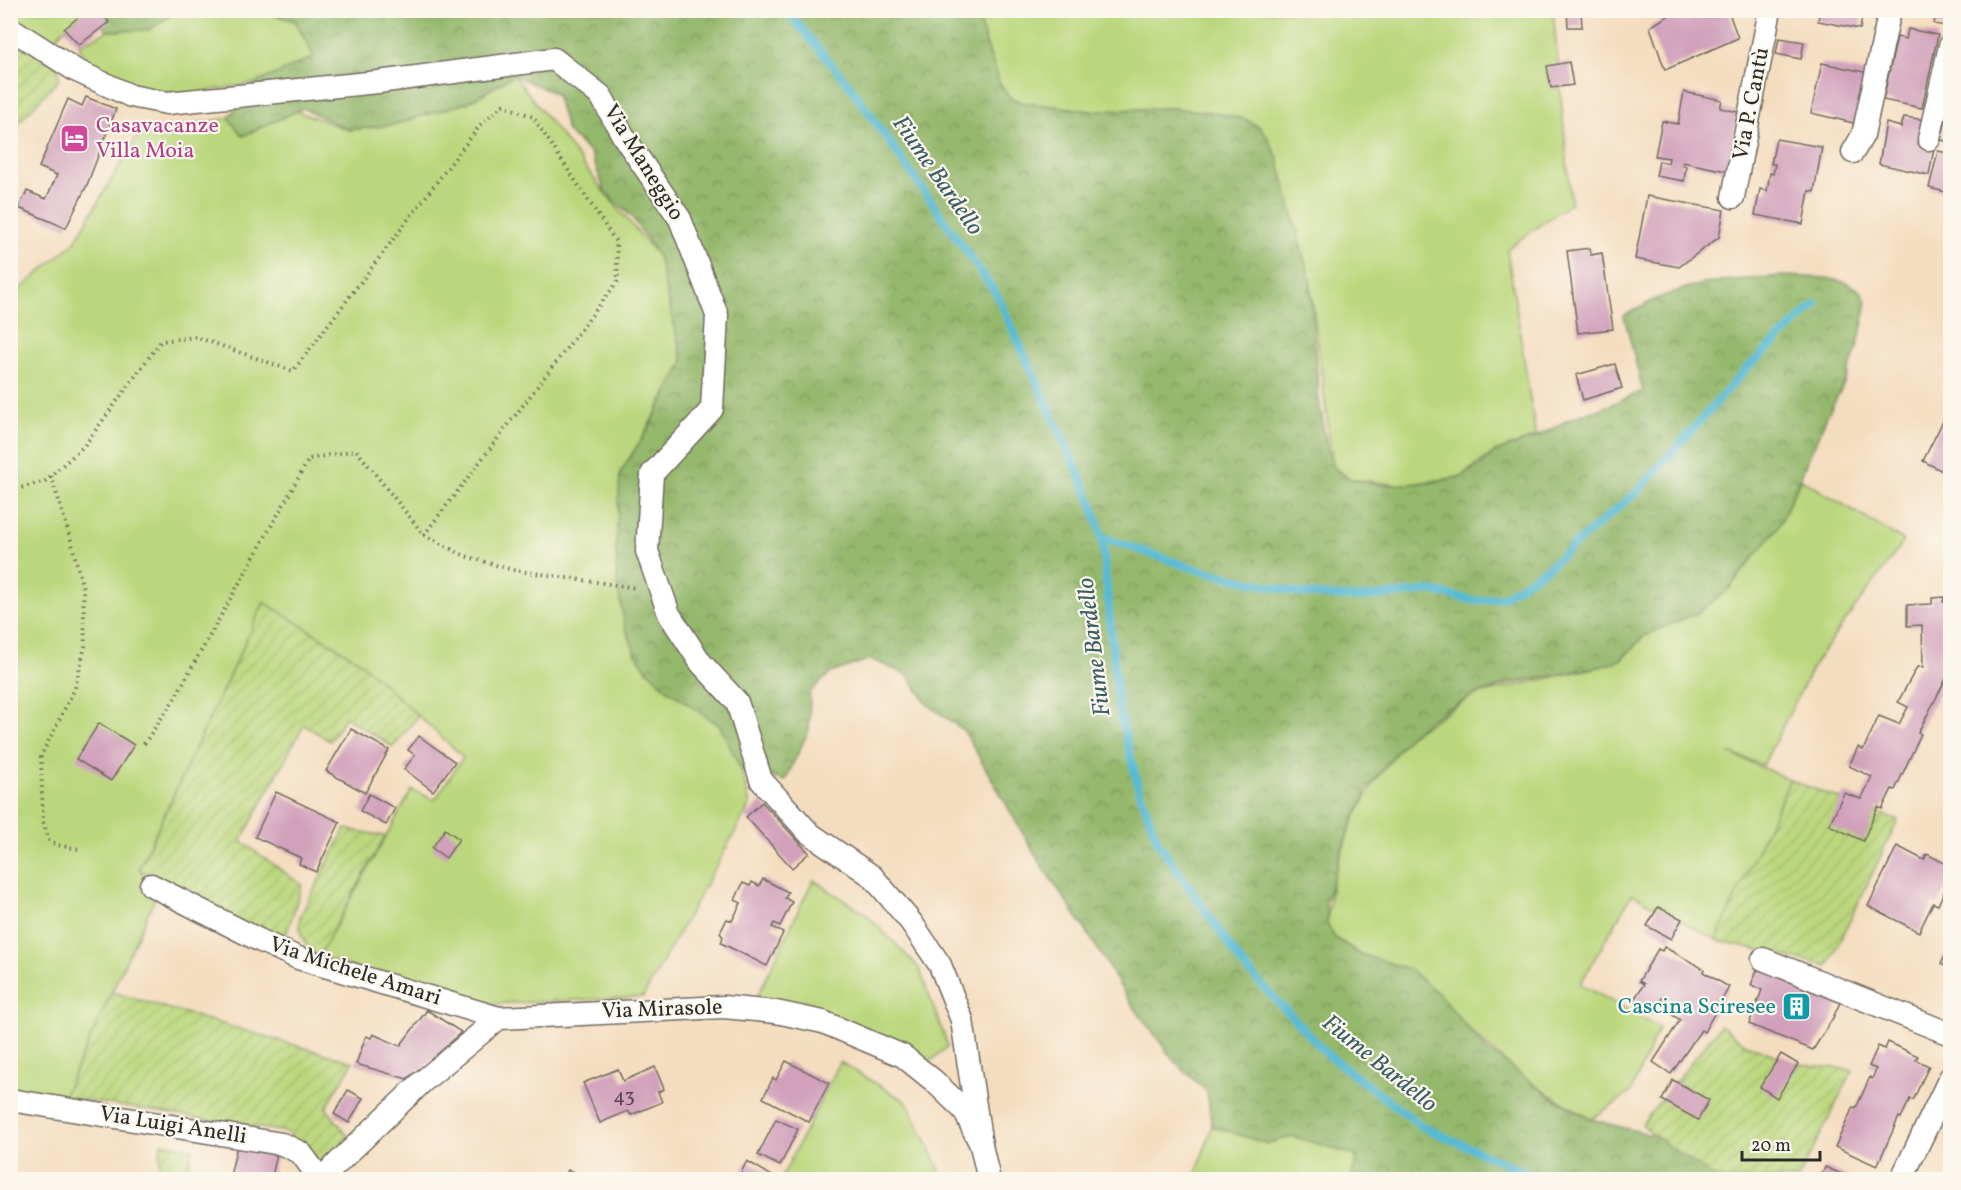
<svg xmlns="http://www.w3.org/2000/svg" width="1961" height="1190" viewBox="0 0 1961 1190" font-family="Vollkorn,serif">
	<defs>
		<pattern id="forest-crowns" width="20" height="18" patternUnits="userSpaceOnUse" patternTransform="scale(1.5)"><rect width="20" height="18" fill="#94b86c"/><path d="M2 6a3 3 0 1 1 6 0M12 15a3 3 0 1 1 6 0" fill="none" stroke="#799659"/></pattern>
		<pattern id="garden-furrows" width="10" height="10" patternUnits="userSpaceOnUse" patternTransform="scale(1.5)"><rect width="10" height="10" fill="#bbd77d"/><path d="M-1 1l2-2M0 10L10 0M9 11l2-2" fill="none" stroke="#a1b96c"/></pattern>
	</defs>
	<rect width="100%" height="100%" fill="#fbf7ec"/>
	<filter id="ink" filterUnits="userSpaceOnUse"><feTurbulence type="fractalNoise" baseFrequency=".0167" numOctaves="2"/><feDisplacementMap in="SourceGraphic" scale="12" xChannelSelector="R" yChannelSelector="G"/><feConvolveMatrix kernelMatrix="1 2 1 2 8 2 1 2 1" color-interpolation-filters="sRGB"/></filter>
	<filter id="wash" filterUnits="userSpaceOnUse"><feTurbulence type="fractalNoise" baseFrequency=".008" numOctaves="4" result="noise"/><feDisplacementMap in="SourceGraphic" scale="24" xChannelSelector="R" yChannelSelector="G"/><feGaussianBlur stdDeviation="1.35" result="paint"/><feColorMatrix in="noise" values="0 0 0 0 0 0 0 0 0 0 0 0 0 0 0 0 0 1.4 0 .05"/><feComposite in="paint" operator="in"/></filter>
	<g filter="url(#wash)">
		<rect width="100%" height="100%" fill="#f4ddbf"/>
		<g fill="#bbd77d" stroke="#738154" stroke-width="1.5">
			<polygon points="10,11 87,11 64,29 49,45 11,20"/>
			<polygon points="177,11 259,11 295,21 314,57 256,83 190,94 145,91 88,65 79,45 107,31 144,30"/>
			<polygon points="978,11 1553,11 1571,203 1507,249 1536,437 1495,452 1459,477 1402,485 1351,479 1333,467 1310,280 1244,119 1210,112 1171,108 1092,111 1021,102 1008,96 999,82 982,31"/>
			<polygon points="514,75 606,194 658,256 683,362 642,438 620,473 720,726 741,769 750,805 643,997 491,1004 439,995 319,956 412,790 435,800 463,757 359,661 264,602 139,868 156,896 63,1097 11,1089 10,298 74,243 139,133 228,118 243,136 296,111 349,130 392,125 469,102"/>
			<polygon points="1801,479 1904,541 1816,661 1763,765 1729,753 1790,780 1716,940 1632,894 1580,984 1659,1027 1630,1093 1591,1119 1523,1078 1476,1036 1410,970 1360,954 1334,937 1327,922 1332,881 1352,823 1375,781 1410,735 1474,695 1603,666 1622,659 1644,636 1785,512"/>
			<polygon points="813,880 866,914 919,968 948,1046 928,1063 822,1013 757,997"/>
			<polygon points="840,1062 907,1102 938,1166 941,1179 781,1179"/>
			<polygon points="1212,1126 1268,1144 1292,1136 1357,1156 1351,1179 1194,1180"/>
		</g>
		<g fill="url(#forest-crowns)" stroke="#60724c" stroke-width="1.5">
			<polygon points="95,11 177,11 149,30 107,31"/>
			<polygon points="259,11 979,11 982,31 999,82 1008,96 1020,102 1092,111 1171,108 1210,112 1244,119 1260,127 1268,138 1278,159 1310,280 1319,400 1326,442 1333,466 1340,473 1351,479 1385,485 1429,483 1459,477 1481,465 1495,452 1536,437 1574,417 1603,408 1643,391 1624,316 1655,299 1689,287 1721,281 1785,276 1826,278 1848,283 1861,291 1867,302 1857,349 1843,386 1827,416 1779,526 1728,590 1699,612 1644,636 1622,659 1603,666 1508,684 1474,695 1453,706 1428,721 1410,735 1365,792 1366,795 1352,823 1341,851 1326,902 1327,922 1334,937 1360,954 1409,969 1438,993 1487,1050 1553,1098 1591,1119 1655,1136 1717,1179 1351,1179 1357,1156 1292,1136 1268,1144 1212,1126 1207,1092 1174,1061 1128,999 1093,941 1037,858 964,731 927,704 908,675 870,659 831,673 810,692 809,730 785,781 741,769 720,726 669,691 647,670 636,654 625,627 617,583 616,545 620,473 648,429 683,362 658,256 633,218 606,194 591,154 567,131 556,94 514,75 469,102 392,125 349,130 303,108 243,136 228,118 256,83 314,57 295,21"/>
		</g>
		<g fill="url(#garden-furrows)" stroke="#738154" stroke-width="1.5">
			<polygon points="10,39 58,67 59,80 11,130"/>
			<polygon points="264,602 359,661 418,716 393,747 345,717 330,741 304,725 241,841 302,885 284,942 264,936 139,869"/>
			<polygon points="1790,780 1898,820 1828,966 1716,940"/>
			<path d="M345,829L385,836L319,956C304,945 298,936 300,917Z"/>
			<polygon points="112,992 353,1062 326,1108 348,1136 322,1166 287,1132 63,1097"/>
			<polygon points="1721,1025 1743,1043 1798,1064 1853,1070 1798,1179 1717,1179 1655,1136 1642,1124"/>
			<polygon points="161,1143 192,1148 187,1179 158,1179"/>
		</g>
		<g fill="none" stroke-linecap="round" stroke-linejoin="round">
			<g stroke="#56bad4" stroke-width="8">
				<polyline points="786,10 850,86 997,295 1091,501 1102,537 1118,706 1139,790 1158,842 1242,964 1329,1056 1423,1127 1543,1180"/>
				<polyline points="1102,537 1195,569 1303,594 1357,598 1431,591 1475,601 1503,597 1547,568 1639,490 1745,370 1816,304"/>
			</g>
		</g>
		<g id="blocks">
			<g fill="#d1a1bb">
				<polygon points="87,10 112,10 105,17 109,22 79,45 64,29"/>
				<polygon points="1567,10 1581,10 1582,27 1568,27"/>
				<polygon points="1677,10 1728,10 1738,38 1665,70 1650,27"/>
				<polygon points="1820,10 1863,10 1860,29 1818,21"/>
				<polygon points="1937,10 1949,10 1946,26 1934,24"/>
				<polygon points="1908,29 1938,35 1922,108 1883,100 1897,37 1906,39"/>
				<polygon points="1779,38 1804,42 1801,59 1776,54"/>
				<polygon points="1569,62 1573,85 1551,88 1547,66"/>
				<polygon points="1822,63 1869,73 1858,124 1811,113"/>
				<polygon points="1684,92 1722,100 1720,108 1738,112 1734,132 1739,133 1731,172 1683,162 1682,165 1686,166 1684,181 1656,176 1659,161 1668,163 1669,158 1655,156 1662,121 1678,124"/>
				<polygon points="86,97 116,109 87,185 66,228 19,208 27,191 46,199 57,175 39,167 68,99 82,106"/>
				<polygon points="1950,104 1950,193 1929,188 1938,151 1947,153 1949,142 1941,140"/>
				<polygon points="1904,117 1926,120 1935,143 1929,175 1879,164 1886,123 1901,127"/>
				<polygon points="1776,139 1822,147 1814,192 1809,191 1803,224 1755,215 1760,189 1767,191 1770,173 1773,174 1775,164 1771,164"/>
				<polygon points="1647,196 1724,210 1719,237 1679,267 1635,259"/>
				<polygon points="1590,248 1591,255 1602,253 1613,329 1578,333 1567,251"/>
				<polygon points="1615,364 1622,388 1583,400 1576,375"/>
				<polygon points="1950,407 1950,475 1923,461"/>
				<polygon points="1944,597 1943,602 1950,602 1950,671 1918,733 1921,734 1895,790 1892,789 1882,809 1878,807 1863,841 1829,825 1844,793 1861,799 1872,777 1849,766 1858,747 1863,750 1879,716 1899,724 1908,707 1898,702 1917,667 1923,667 1922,625 1907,626 1907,605 1932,604 1932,598"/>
				<polygon points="99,723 134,745 111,781 76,759"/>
				<polygon points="351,729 389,750 365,793 326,771"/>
				<polygon points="419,736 455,762 433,791 404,769 415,755 408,750"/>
				<polygon points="276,792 340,822 316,872 299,864 301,858 255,837"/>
				<polygon points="369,794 395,808 386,825 360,811"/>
				<polygon points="762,802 809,853 792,868 746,817"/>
				<polygon points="445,829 459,839 446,858 432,848"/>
				<polygon points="1897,846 1924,860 1927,854 1950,866 1950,879 1938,905 1933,903 1919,932 1868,906"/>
				<polygon points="763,879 788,892 785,898 792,902 780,926 774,923 772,927 783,933 767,966 721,943 723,937 720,933 727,919 732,921 741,903 735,900 743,883 750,886 752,882 759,886"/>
				<polygon points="1658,907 1682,919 1671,939 1647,926"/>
				<polygon points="1950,946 1950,969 1941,964"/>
				<polygon points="1664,947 1704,969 1703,972 1729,987 1704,1032 1701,1030 1671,1074 1653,1062 1680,1020 1671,1014 1677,1006 1662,998 1655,1013 1633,1001 1644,984 1639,981 1658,949 1662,951"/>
				<polygon points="1757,970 1768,973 1770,971 1843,996 1833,1018 1813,1050 1749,1024 1762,990 1751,985"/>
				<polygon points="427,1010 461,1032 422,1070 419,1069 407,1079 356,1064 366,1036 371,1038 373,1034 400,1046"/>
				<polygon points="1888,1042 1918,1056 1916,1060 1929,1066 1913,1100 1910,1099 1901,1118 1899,1117 1877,1166 1835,1147 1853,1107 1856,1108 1870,1077 1872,1079 1876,1069 1869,1066 1878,1046 1885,1049"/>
				<polygon points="1781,1054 1798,1064 1777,1098 1760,1087"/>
				<polygon points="786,1061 829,1083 809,1122 763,1098 773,1078 776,1080"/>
				<polygon points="655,1067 664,1089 658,1092 662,1102 631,1115 628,1111 600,1123 583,1083 618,1069 623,1081"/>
				<polygon points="1673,1080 1709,1100 1698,1120 1662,1100"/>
				<polygon points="348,1090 363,1098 349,1123 334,1114"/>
				<polygon points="776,1119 798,1129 780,1166 758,1155"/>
				<polygon points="238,1142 278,1150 271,1180 229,1180"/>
				<polygon points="747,1161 779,1180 737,1180"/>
				<polygon points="1825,1167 1851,1178 1851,1180 1820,1180"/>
				<polygon points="568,1170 584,1180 562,1180"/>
			</g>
		</g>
	</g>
	<g filter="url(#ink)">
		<use href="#blocks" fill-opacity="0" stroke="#71695f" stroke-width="1.5"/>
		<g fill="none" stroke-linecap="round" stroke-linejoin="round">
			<defs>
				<g id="minor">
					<polyline points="10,28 75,70 131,96 167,103 378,82 554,59 601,96 624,137 680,219 717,315 712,409 652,474 647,551 669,614 701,663 737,702 761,780 809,833 872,876 911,922 940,965 962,1020 981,1145"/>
					<polyline points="1929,139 1950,46"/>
					<polyline points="1853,152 1863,135 1890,10"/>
					<polyline points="1733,197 1770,10"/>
					<polyline points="151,885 259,940 298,958 499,1018"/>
					<polyline points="1763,959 1950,1034"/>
					<polyline points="10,1100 282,1144 301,1153 320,1179"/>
					<polyline points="320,1180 422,1082 499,1018 723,1007 776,1012 823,1022 903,1056 934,1081 964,1110 981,1145 989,1180"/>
					<polyline points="1901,1180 1950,1078"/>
				</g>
			</defs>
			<use href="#minor" stroke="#71695f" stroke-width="25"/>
			<g stroke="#71695f" stroke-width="4" stroke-dasharray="1.5 4.5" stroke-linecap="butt">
				<polyline points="51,476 71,540 83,589 85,646 75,688 41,756 43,822 49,840 57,845 79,849"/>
				<polyline points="10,491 45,481 84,446 161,341 196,337 293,371 481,124 503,105 533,117 616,242 618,281 424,535 356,450 309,459 173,701 142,747"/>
				<polyline points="424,535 465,556 513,570 637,588"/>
			</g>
			<use href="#minor" stroke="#fff" stroke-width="22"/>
		</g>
	</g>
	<defs>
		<symbol id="hotel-square" viewBox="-11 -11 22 22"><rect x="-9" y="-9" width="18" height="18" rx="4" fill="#d1479c" stroke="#fbf7ec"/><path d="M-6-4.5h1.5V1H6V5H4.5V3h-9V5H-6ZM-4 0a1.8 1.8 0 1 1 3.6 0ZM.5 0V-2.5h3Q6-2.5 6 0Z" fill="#fff"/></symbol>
		<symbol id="building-square" viewBox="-11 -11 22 22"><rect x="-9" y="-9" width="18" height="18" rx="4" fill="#0f9aa8" stroke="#fbf7ec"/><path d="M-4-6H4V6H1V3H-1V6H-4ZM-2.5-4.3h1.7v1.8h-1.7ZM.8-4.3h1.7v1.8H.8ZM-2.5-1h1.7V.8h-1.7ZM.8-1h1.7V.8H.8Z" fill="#fff"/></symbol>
	</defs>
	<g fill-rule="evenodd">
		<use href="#hotel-square" x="58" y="122" width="33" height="33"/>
		<use href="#building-square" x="1780" y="990" width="33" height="33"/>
	</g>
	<g text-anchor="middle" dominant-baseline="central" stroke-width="4.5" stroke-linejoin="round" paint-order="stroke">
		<g font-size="20" fill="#54484f">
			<text x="624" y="1097">43</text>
		</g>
		<g font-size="22" fill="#2b2b2b" stroke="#fbf7ec">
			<text transform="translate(1752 104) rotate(-79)">Via P. Cantù</text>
			<text transform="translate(643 163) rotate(58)">Via Maneggio</text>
			<text transform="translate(355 972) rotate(18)">Via Michele Amari</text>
			<text transform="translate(662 1010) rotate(-2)">Via Mirasole</text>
			<text transform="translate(173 1126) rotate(9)">Via Luigi Anelli</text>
		</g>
		<g font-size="22" fill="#b23c85" stroke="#fbf7ec" text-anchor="start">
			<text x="96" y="126">Casavacanze<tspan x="96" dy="25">Villa Moia</tspan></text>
		</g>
		<g font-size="22" fill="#0d838f" stroke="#fbf7ec" text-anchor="end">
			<text x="1776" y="1007">Cascina Sciresee</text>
		</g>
		<g font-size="24" font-style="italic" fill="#3a5d66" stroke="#fbf7ec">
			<text transform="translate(937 176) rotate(55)">Fiume Bardello</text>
			<text transform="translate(1095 647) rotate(-97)">Fiume Bardello</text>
			<text transform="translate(1379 1064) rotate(39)">Fiume Bardello</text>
		</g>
	</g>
	<rect width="1961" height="1190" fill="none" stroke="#fbf7ec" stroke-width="36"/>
	<path d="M1742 1151v9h78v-9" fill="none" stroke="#2b2b2b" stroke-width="3"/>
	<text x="1751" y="1151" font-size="18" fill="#2b2b2b" stroke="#fbf7ec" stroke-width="4.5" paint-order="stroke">20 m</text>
</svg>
